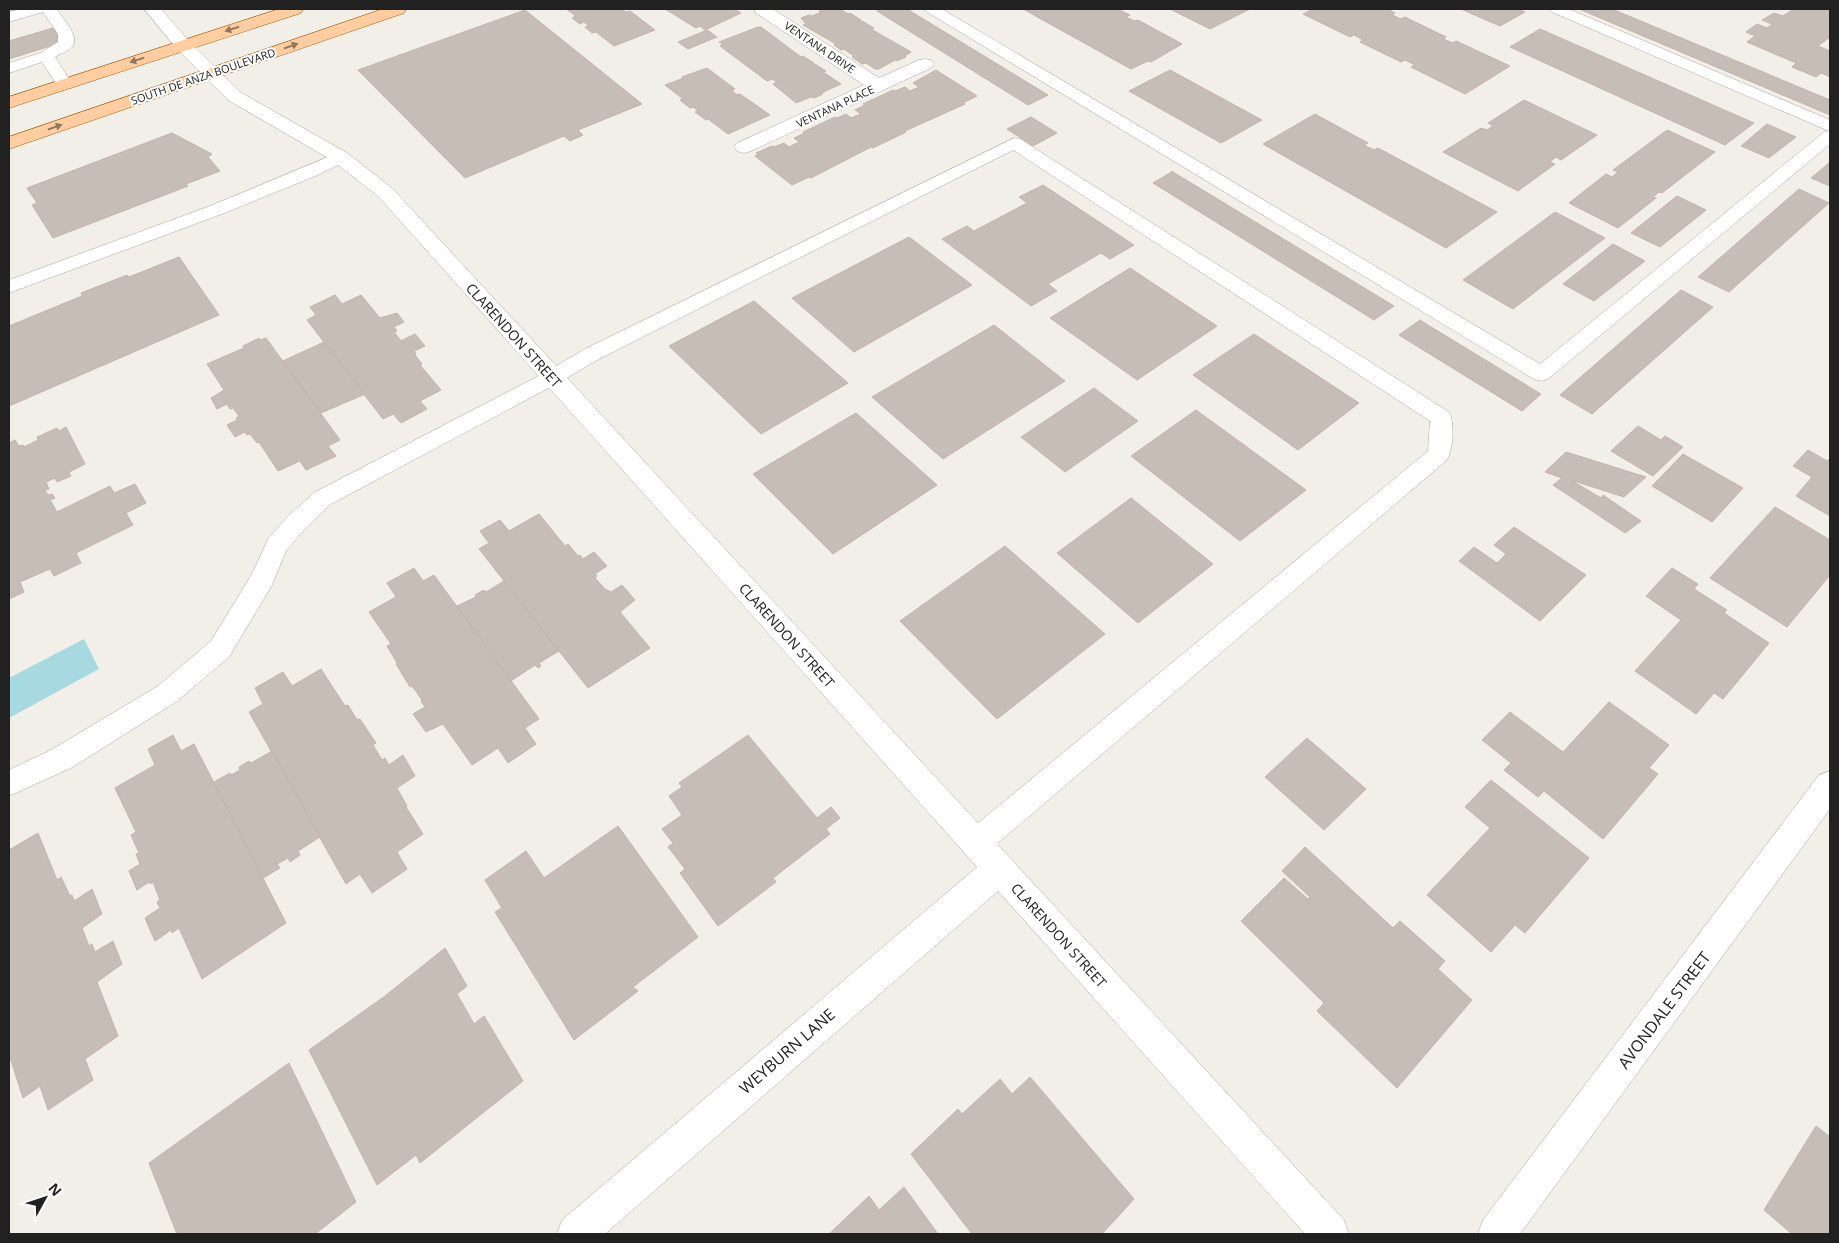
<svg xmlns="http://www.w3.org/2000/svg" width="1839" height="1243" viewBox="0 0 1839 1243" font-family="'Open Sans',sans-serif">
	<rect width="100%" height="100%" fill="#f2eee8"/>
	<polygon fill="#a7d9e1" points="84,639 99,669 9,718 9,678"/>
	<g fill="#c7bdb7" stroke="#c5b3a9">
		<polygon points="566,9 621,9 626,12 630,11 655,30 614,46 596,32 592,33 585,27 589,26 584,22 580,24 572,18 576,16"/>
		<polygon points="665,9 734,9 741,13 705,30 700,26 696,28"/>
		<polygon points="824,9 840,9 848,14 850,13 861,20 859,21 860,22 862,21 874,28 871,29 911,52 909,53 910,53 904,56 906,57 897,61 895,60 879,69 875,69 866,63 862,64 852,57 854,56 844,49 841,50 834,45 836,44 803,25 806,24 801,18 809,15 812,16 821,12 819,11"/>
		<polygon points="882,9 907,9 1048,95 1028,105 877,11"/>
		<polygon points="1023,9 1117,9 1130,15 1126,17 1134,21 1138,20 1182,44 1151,62 1148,61 1131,69"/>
		<polygon points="1170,9 1250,9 1210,29"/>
		<polygon points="1313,9 1387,9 1395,13 1392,15 1401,19 1405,17 1446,37 1443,39 1453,43 1456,41 1510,66 1465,94 1411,67 1415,65 1405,60 1401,62 1360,42 1363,40 1354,35 1350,37 1303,14"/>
		<polygon points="1461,9 1518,9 1525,12 1500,26"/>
		<polygon points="1579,9 1612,9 1830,100 1830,115"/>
		<polygon points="1794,9 1830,9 1830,37 1818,46 1830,51 1830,77 1821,73 1816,77 1792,67 1796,63 1747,42 1755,36 1746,32 1757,24 1767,28 1772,24 1762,20 1774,13 1783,16"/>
		<polygon points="525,10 642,104 578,130 583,135 570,141 564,136 465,178 358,70"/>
		<polygon points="758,27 761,27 801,57 803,56 814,63 811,64 813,65 815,64 826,71 823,72 841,84 821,93 823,94 814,98 811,97 796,103 773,84 777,82 772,79 767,81 720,46 723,45 719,42"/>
		<polygon points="53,28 63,42 9,59 9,41"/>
		<polygon points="1540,29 1754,123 1725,145 1510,47"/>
		<polygon points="707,30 717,37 688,49 678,42"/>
		<polygon points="707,68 735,89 732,91 737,95 740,94 770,115 728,134 708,119 706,120 695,112 698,111 693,107 690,108 680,100 683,99 665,85 684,78 682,77"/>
		<polygon points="936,70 977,96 963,103 965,104 905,131 906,132 873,148 871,147 811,178 809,177 792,185 755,156 758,155 756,153 772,146 774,147 784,143 789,147 799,142 794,138 805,133 803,132 835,117 837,118 846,114 851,118 861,114 855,110 865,105 863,104 893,90 895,91 905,87 910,91 919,87 913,83"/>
		<polygon points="1170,70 1262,120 1221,143 1129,91"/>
		<polygon points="1524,100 1597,135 1561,160 1556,157 1550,162 1555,164 1518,191 1443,152 1481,128 1487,130 1493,126 1488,123"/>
		<polygon points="1315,114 1368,143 1364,145 1374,150 1378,148 1497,212 1446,248 1263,144"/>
		<polygon points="1031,117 1057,133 1033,146 1007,129"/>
		<polygon points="1767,124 1796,137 1769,158 1741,146"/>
		<polygon points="1667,130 1715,152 1662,193 1659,192 1653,197 1656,198 1618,228 1569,203 1606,174 1612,177 1618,172 1613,170"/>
		<polygon points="172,133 212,154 208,157 220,171 186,184 188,186 53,238 32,205 37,203 27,188"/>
		<polygon points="1830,162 1830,186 1811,178"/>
		<polygon points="1173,171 1173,172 1394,306 1374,320 1153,183"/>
		<polygon points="1043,185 1134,245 1110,259 1101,253 1048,284 1057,291 1031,306 942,239 967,226 974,231 1027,203 1019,197"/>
		<polygon points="1799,189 1829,203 1729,292 1698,277"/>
		<polygon points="1677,196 1706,210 1660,247 1631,233"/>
		<polygon points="1555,212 1605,238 1513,309 1463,280"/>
		<polygon points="909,237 972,285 854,352 792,298"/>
		<polygon points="1613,244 1645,261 1594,301 1563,284"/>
		<polygon points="179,257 219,315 9,406 9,326 82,296 81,293 127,275 129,277"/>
		<polygon points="1130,268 1217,326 1137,380 1050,318"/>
		<polygon points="1681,290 1713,307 1592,414 1560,395"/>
		<polygon points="335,295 342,304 361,295 380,318 397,313 404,322 394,327 397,331 394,332 401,341 415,334 425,346 414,351 416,354 415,355 422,364 420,365 441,390 420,401 427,409 401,423 393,414 383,419 307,320 316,315 310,307"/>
		<polygon points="754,301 848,383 761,434 669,346"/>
		<polygon points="1420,320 1423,322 1541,394 1522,411 1399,335"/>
		<polygon points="994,325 1065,381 943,459 872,397"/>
		<polygon points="1254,334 1359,403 1298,450 1193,375"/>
		<polygon points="259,338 260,340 266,338 340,440 328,446 336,456 306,470 300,461 278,471 259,442 257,443 250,434 247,435 245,432 235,437 227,425 237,420 236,418 239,416 233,408 230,409 227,404 217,409 211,398 224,390 207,364 244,348 243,346"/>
		<polygon points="324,342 365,394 321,413 283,361"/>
		<polygon points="1094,388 1138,421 1065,472 1021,437"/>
		<polygon points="1196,410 1306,490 1240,541 1131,456"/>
		<polygon points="856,413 937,485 833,554 753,474"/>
		<polygon points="1638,426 1661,440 1665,436 1683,447 1653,476 1611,451"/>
		<polygon points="66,427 85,464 69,472 71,476 57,482 55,478 46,482 49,489 45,490 48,495 52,494 55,498 50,500 57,512 110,486 114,493 135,484 146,503 126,513 133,525 76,553 81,563 54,576 50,569 20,582 24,592 9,599 9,443 15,440 19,446 23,445 24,447 38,440 37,437 57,428 59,431"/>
		<polygon points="1808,450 1827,461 1830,458 1830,516 1796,496 1812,477 1793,466"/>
		<polygon points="1566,452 1646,477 1624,497 1571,480 1601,498 1603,495 1641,521 1625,533 1553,485 1562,478 1545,472"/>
		<polygon points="1683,454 1743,488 1712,522 1652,486"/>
		<polygon points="1131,498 1213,564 1138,623 1057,553"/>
		<polygon points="1775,507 1830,540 1830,575 1787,627 1710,578"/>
		<polygon points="539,514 565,546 568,544 578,556 580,555 583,559 594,552 607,566 595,574 597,576 595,578 605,589 611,592 622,585 635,600 620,612 650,648 588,688 479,549 489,543 480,531 500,520 509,531"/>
		<polygon points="1514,527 1586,575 1540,621 1459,561 1474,547 1497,563 1506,554 1494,545"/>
		<polygon points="1005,546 1105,634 997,719 900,621"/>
		<polygon points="414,568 423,581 434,575 539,719 525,728 536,744 508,763 498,748 472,765 443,724 426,732 413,714 425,707 421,701 422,700 412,686 410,687 396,664 397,663 387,646 391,644 369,612 396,597 387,583"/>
		<polygon points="1672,568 1698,584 1694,589 1727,610 1724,613 1769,643 1723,699 1714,693 1696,714 1635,671 1681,620 1646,596"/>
		<polygon points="504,581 559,651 539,663 541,666 538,668 535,665 511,681 457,606 476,597 475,595 484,590 486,592"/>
		<polygon points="321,669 345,706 348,705 357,720 360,719 376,743 373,745 382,760 385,758 389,765 403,755 415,776 397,788 407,806 406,807 423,834 397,852 407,869 372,893 360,874 346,884 249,712 263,704 255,688 283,672 292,686"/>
		<polygon points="1609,702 1669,745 1649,768 1658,774 1603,839 1544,791 1538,797 1504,770 1511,763 1482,740 1510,712 1563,752"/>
		<polygon points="173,735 181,751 194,744 286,923 202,979 179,928 172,933 171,930 155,941 145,918 160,908 157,902 160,900 153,882 150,884 149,882 137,890 129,871 140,864 136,854 139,853 131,835 136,832 115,788 155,765 148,749"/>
		<polygon points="748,735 817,818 831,807 840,818 826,829 830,834 773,878 776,882 718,926 680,873 685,869 668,847 673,843 662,829 682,815 669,796 682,787 679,783"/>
		<polygon points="1307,738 1366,789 1324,830 1265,777"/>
		<polygon points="272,751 320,837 298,851 300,855 290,862 288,858 277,864 280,868 263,878 214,782 230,773 231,775 240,770 239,767 249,761 251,763"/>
		<polygon points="1491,780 1589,858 1525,933 1515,925 1491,952 1427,895 1490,828 1465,807"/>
		<polygon points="618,826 698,937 633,987 638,991 574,1040 495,912 502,908 485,880 526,851 544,878"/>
		<polygon points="38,833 57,880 61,877 70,896 72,895 74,901 92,889 102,914 82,928 89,946 92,944 95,952 113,941 122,964 97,982 118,1036 85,1059 93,1080 48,1110 40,1086 23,1098 9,1054 9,850"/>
		<polygon points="1305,847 1393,928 1400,921 1445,961 1438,969 1472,1000 1397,1088 1317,1011 1324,1003 1241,921 1284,878 1308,899 1310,897 1282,871"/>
		<polygon points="445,948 467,986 457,994 474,1024 484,1016 523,1081 420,1163 416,1155 377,1185 309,1050 385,996"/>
		<polygon points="289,1063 356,1202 315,1234 177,1234 149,1163"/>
		<polygon points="1030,1077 1134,1199 1102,1234 972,1234 911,1154 958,1109 962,1114 1000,1079 1012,1094"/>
		<polygon points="1816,1126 1829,1136 1830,1133 1830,1234 1792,1234 1764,1210"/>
		<polygon points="904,1187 938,1234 829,1234 869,1196 879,1210"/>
	</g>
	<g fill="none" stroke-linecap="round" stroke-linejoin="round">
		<defs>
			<g id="service">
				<path d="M22,9H56C62,17 81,37 72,47C68,51 60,54 55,57L73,85L71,88H59L42,62L9,73V63L40,53L58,42V34L43,12L9,22V12Z"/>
				<polygon points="924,9 942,9 1540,364 1824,132 1829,131 1552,12 1550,9 1569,9 1830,120 1830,144 1548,379 1541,381 1534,379 927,12"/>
				<path d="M1014,138L1020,139L1449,412C1455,423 1453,449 1447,460L986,853L976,857L966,853L962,843L966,833L1428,451L1430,421L1013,150L599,359L560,382L331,504L304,530L286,551L272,585L229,657L176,702L71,768L9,796V770L51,750L158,686L211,641L252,574L268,539L288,516L315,492L546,372L585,349Z"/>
				<polygon points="340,152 346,153 349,157 346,161 318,175 222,214 9,293 9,280 210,206"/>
			</g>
			<g id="minor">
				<polygon points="144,9 161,9 189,41 240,92 347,153 392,188 1344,1220 1349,1234 1305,1234 998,891 605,1234 557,1234 562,1220 977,867 378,196 333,161 228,100 177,49"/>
				<polygon points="754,9 773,9 879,78 919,60 925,59 931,60 934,64 931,68 751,151 744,153 737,151 734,147 737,143 864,85 756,13"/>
				<polygon points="1830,771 1830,809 1520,1234 1478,1234 1483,1220 1819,775"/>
			</g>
			<g id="primary">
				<polygon points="279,9 303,9 301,13 9,108 9,97"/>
				<polygon points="383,9 406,9 404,13 9,149 9,137"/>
			</g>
		</defs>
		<use href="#service" stroke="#a8a8a8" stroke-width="1"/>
		<use href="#minor" stroke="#a8a8a8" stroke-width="1"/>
		<use href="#primary" stroke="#9f5c00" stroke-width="1"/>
		<use href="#service" fill="#fff" fill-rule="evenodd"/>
		<use href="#minor" fill="#fff" fill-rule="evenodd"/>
		<use href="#primary" fill="#ffcda0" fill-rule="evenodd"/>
	</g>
	<defs><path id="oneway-solid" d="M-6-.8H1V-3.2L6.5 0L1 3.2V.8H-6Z" transform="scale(1.25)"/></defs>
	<g fill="#907760">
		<use href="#oneway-solid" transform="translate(232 29) rotate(162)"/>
		<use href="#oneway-solid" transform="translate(291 46) rotate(-19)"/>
		<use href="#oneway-solid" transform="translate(137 60) rotate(162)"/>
		<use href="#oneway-solid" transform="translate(55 127) rotate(-19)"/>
	</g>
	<g text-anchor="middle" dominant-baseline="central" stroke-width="4" stroke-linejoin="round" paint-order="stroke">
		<g font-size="11" fill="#212121" stroke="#fff">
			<text transform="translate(820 47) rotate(34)">VENTANA DRIVE</text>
			<text transform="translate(203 76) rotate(-19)">SOUTH DE ANZA BOULEVARD</text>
			<text transform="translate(835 106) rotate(-25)">VENTANA PLACE</text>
		</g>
		<g font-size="14" fill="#212121" stroke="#fff">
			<text transform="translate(514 335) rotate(48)">CLARENDON STREET</text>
			<text transform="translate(787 635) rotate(48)">CLARENDON STREET</text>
			<text transform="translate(1059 935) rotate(48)">CLARENDON STREET</text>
		</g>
		<g font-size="16" fill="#212121" stroke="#fff">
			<text transform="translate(1664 1010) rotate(-53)">AVONDALE STREET</text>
			<text transform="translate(787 1051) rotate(-41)">WEYBURN LANE</text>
		</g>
	</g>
	<rect width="1839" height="1243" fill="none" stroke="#212121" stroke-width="20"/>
	<g transform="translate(45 1198) rotate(50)" stroke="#ffffff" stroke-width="4" paint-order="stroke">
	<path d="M0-4L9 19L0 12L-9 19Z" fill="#212121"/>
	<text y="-8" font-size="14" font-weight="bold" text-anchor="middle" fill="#212121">N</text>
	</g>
</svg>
